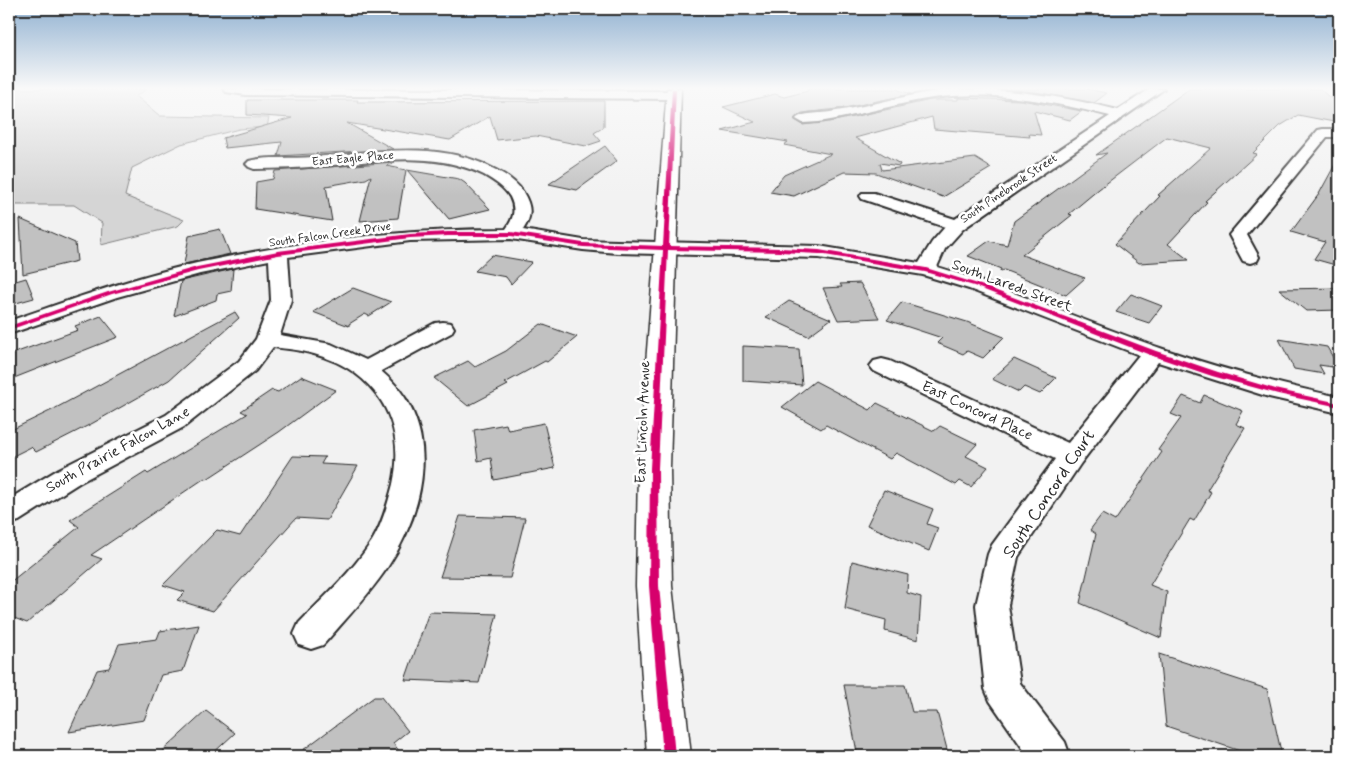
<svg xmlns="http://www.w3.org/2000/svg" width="1348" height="765" viewBox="0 0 1348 765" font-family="Mynerve,sans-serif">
	<rect width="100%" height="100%" fill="#f2f2f2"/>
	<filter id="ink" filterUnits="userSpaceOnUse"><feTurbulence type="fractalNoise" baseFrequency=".02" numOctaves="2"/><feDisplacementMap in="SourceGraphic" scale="10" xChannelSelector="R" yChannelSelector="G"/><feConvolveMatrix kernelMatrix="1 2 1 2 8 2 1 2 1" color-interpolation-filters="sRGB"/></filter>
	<g filter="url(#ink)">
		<polygon fill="#d5d5d5" stroke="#808080" points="9,89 147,89 136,96 160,116 269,118 267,127 239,129 181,144 132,168 125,196 184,220 178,226 101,245 102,223 74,205 9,205"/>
		<g fill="#c1c1c1" stroke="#2b2b2b">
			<polygon points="808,89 896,89 911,94 845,108 802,113 794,119 803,125 834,121 931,100 958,100 958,98 1021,100 1082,111 1070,120 1034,111 1041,135 1029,134 1030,137 934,129 932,117 855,138 900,164 899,166 880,163 882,170 975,158 991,168 943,197 876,173 844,172 794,196 770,192 784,175 831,154 784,145 788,142 722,131 755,122 723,107 775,94 784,97 808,91"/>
			<polygon points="1000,89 1086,89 1107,93 1094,103 1036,92"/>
			<polygon points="1189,89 1320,89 1339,106 1339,123 1298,115 1280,126 1253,153 1257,154 1205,201 1207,202 1168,244 1189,260 1139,263 1115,244 1160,196 1158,195 1211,148 1167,137 1099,189 1069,214 1072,215 1022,255 1085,278 1066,295 1004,270 1000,272 1001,269 968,256 989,241 1007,245 1014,221 1107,153 1096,155"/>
			<polygon points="247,100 358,100 357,102 604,101 604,127 594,133 601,141 586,146 536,136 497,140 490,116 450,140 347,123 393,149 278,156 282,142 225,148 223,138 292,118 247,115"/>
			<polygon points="605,146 617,161 577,190 549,184"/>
			<polygon points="1339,157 1339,266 1314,259 1325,242 1291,232 1319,194"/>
			<polygon points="395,162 387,166 406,170 398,218 360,221 371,176 366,179 326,186 332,221 255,209 256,182 273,179 275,171"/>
			<polygon points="407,170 459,179 465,183 490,209 449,219"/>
			<polygon points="20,219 75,243 77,261 23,274"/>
			<polygon points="220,229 230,254 184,264 189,236"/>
			<polygon points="492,255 532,262 511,284 506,277 475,271"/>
			<polygon points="233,269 231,291 217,294 216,300 174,316 181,281"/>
			<polygon points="26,278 34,298 9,305 9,283"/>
			<polygon points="860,283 879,318 838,320 823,288 842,287 840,284"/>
			<polygon points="353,288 391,302 369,316 365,314 349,324 349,326 313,312"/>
			<polygon points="1339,288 1339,310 1306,311 1279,289"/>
			<polygon points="1131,294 1162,306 1149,323 1116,312"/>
			<polygon points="789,301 831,319 808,336 766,317"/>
			<polygon points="902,302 967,322 1004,337 983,358 967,351 963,354 937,343 942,338 887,320"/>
			<polygon points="235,312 239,318 169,380 93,423 36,452 31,447 9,458 9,431 52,410"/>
			<polygon points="101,316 118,337 9,380 9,355 78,330 75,326"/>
			<polygon points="541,324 577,337 547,362 545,361 505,383 508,385 468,406 434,378 468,361 475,367 506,351"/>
			<polygon points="1279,339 1327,347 1339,368 1319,365 1324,374 1294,369"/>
			<polygon points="743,346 799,349 802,385 743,381"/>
			<polygon points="1014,359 1056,378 1040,394 1024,387 1019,392 992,379"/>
			<polygon points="301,376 336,390 279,432 207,479 205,478 91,555 102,559 27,623 9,616 9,583 79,527 70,520 146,472 148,474 247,414 241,411 272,390 278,392"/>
			<polygon points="815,381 870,410 877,403 934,431 940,426 977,444 966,456 988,467 971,487 960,481 956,485 896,453 890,459 826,425 821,429 782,407"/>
			<polygon points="1204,395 1243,411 1236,424 1245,428 1207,490 1211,492 1194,521 1190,519 1150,585 1167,592 1161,638 1080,603 1096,534 1090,530 1102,514 1115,521 1162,452 1158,450 1181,418 1171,414 1183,396 1200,403"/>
			<polygon points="544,423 555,468 494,480 491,458 478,461 474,430 506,424 508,430"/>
			<polygon points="293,456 325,457 321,464 358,466 327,520 296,518 213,611 177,600 185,592 163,585 217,530 240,536"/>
			<polygon points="884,490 933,509 927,524 938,528 929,551 867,525"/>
			<polygon points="460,516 525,518 510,578 440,577"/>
			<polygon points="852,561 908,575 907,593 921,597 918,640 885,631 886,620 845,609"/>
			<polygon points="429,612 497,614 479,683 405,680"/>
			<polygon points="199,625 183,671 161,675 144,720 69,732 97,670 109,668 119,644 157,639 160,631"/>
			<polygon points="1159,654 1267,689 1282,756 1255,756 1166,726"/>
			<polygon points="844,685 905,685 912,712 937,712 948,753 857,752"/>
			<polygon points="374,697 381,697 408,731 393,743 403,756 295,756"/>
			<polygon points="206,711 235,733 210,756 157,756"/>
		</g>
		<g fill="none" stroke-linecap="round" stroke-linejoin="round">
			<defs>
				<g id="minor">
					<polygon points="224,89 674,91 680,95 674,99 246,95 226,92"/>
					<path d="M953,89C1013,89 1060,96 1118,110L1150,89H1164L963,229L945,249L937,267C1014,290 1087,323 1163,349C1221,369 1279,384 1339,397V413L1269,397L1158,362L1081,463L1018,557L1008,605L1020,683L1065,742L1070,756H1028L990,701L985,689L976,605L988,554L992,545L1055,459L874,371L870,366L874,361L882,359L890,361L1068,443L1139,355L969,289L923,275L819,258L617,253L583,250L511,239L410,241L288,257L291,300L280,335L331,344L366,360L435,323L443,322L451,323L454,328L451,333L381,371C444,423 427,507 387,568C368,596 345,620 323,645L311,649L299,645L294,634L299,623C324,597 352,572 372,541C382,525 388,503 393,484C407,422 376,371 314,354C301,350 287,349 273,347L255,371L184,427L79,483L19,521L9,524V499L59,469L166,415L239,361L256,339L271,300L269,260L200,274L117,297L9,334V321C71,300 133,277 197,263C299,241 402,229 506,229C514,218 516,209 510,197C504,187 494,181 484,175C433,150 377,161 323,166C300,168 277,169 254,169L249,167L246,164L249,161C267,156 293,159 313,157C372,153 435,140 490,167C503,173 515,180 523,192C532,207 532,216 523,230L583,240L617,241L819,246L919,263L932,242L945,227L862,199L860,196L862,193H874L955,219L1110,116C1051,101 992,90 932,98C894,104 857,116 819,122L803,123L796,119C802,112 821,114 830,112C871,106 911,93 953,89Z"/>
					<polygon points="1323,129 1339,129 1339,137 1327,137 1247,235 1259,257 1257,261 1250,263 1243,261 1229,235 1318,130"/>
				</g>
				<polygon id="major" points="667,89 681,89 670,468 672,586 691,756 647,756 636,586 638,468"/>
			</defs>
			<use href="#minor" stroke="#2b2b2b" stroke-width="4"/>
			<use href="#major" stroke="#2b2b2b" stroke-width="3"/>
			<use href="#minor" fill="#fff" fill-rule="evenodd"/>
			<use href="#major" fill="#fff" fill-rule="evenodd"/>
			<defs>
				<polygon id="cycleway" points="672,89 676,89 669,246 780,248 819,250 926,268 978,284 1156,351 1218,372 1279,390 1339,403 1339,407 1278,394 1212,376 1150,355 974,286 925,272 819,254 780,252 668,250 658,468 659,586 675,756 663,756 649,586 650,468 663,250 583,247 511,236 448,236 410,238 278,255 198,271 112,294 9,330 9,326 108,292 197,267 278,251 410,234 448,232 511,232 583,243 663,246"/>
			</defs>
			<use href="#cycleway" stroke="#fff" stroke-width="3"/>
			<use href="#cycleway" fill="#d6006c" fill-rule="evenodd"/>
		</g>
	</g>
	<linearGradient id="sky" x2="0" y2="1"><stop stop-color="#8fb0d0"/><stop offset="0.45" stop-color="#f9f9f9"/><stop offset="1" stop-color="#f9f9f9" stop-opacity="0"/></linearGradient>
	<rect width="1348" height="196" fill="url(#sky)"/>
	<g text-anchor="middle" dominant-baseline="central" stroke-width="5" stroke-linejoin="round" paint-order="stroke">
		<g font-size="12" fill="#2b2b2b" stroke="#fff">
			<text transform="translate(353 159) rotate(-5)">East Eagle Place</text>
			<text transform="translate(1009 189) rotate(-34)">South Pinebrook Street</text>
			<text transform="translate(330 235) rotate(-8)">South Falcon Creek Drive</text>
		</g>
		<g font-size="15" fill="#2b2b2b" stroke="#fff">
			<text transform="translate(1012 286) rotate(20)">South Laredo Street</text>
			<text transform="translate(977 411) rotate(25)">East Concord Place</text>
			<text transform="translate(643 422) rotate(-88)">East Lincoln Avenue</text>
			<text transform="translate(118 450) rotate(-29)">South Prairie Falcon Lane</text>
		</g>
		<g font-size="18" fill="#2b2b2b" stroke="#fff">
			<text transform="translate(1049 494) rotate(-56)">South Concord Court</text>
		</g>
	</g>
	<rect width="1348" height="765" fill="none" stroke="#fff" stroke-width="30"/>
	<rect x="15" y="15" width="1318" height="735" fill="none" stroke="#2b2b2b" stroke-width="2" filter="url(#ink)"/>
</svg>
